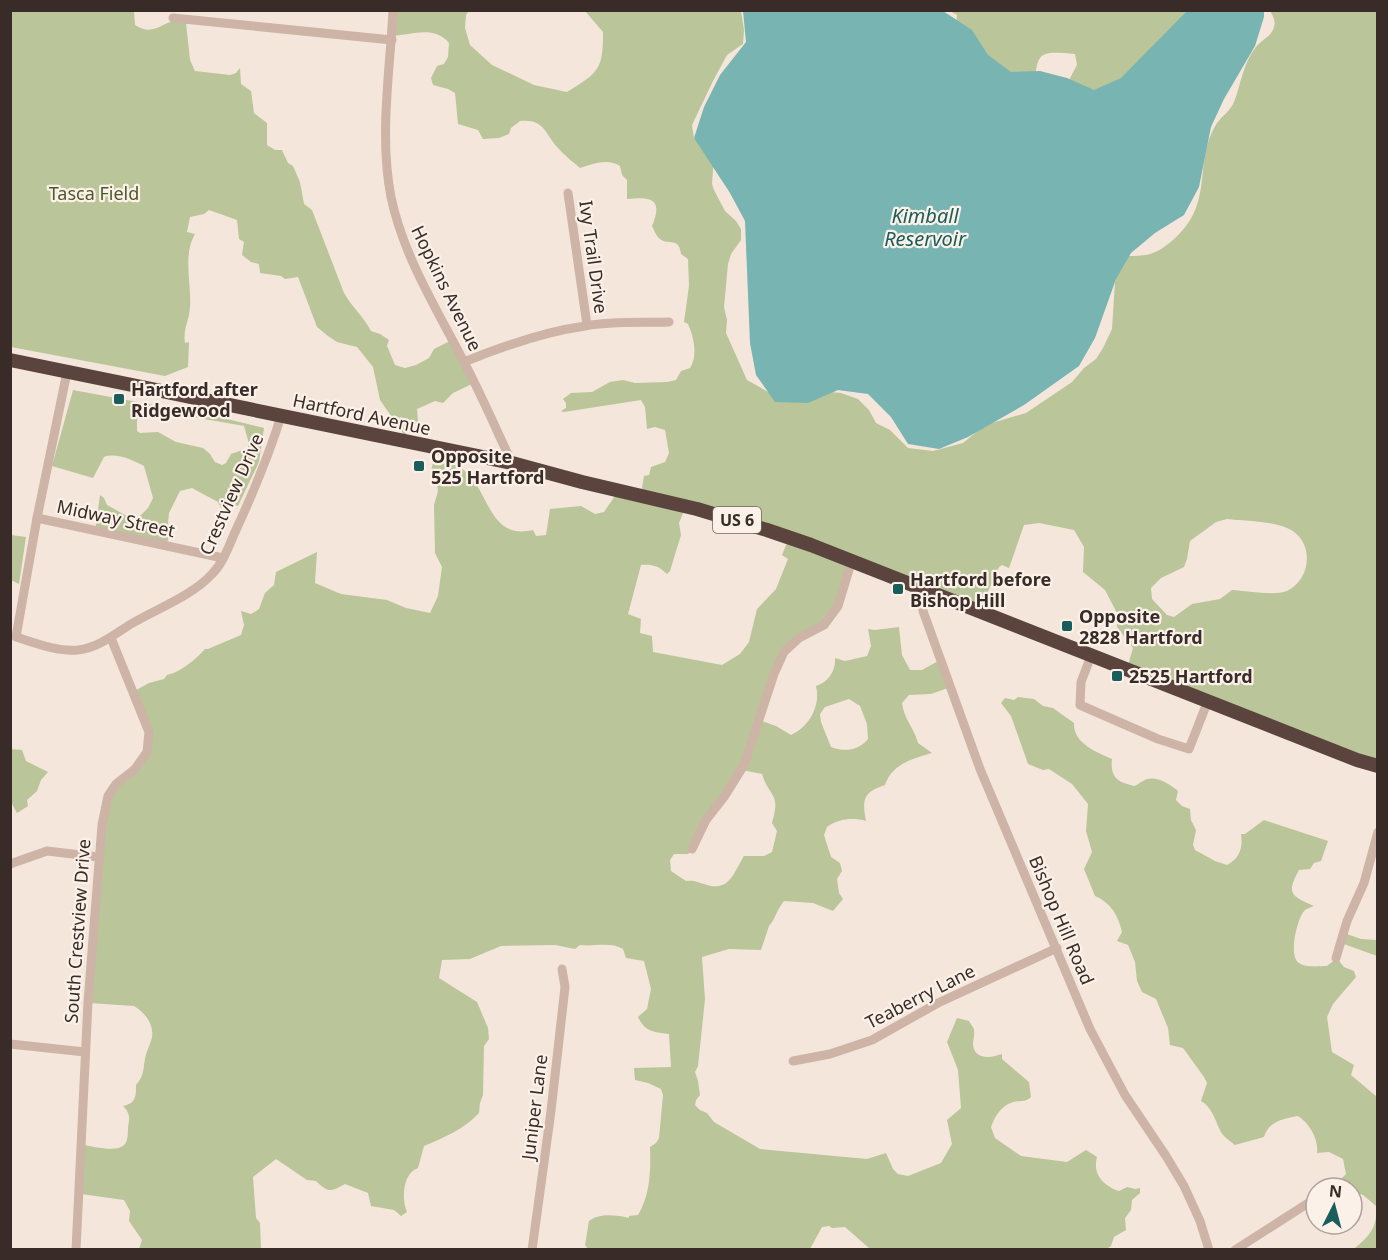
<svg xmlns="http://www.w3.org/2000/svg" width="1388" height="1260" viewBox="0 0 1388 1260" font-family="'Noto Sans',sans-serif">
	<rect width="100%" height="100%" fill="#f4e6db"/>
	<g fill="#bac59a" fill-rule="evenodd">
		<path d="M10,11H134L135,25C158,40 164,14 186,23L190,60L195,71L230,75L236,73L240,68L241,84L251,91L254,113L267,123V145L275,150H282L288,163L293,166L300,182L304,204L312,210L344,293C352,307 364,317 371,331L380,334L389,340L387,346L395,365L405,368L416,365L429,358L434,349L452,340L474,383L453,393L443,403L435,401L417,409L418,422L408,429L405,436L380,400L373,367L357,347L337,342L328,336L317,327L298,277L285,279L281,276L260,273L259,264L251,262L242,255L244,242L239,239L237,220L209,210L204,214L190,217L187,232L195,234C181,258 194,289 189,315C187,324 183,333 185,343L189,342L188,367L165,376L11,347Z"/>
		<path d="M394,11H469L466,15L465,28L470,45L492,65L534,85L567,92C599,72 603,70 603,32L585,11H741L744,30L743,44L727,55L713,81L692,125L694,139L701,138L714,156L712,184L714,190L725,211L736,221L741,229V240L731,254L728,264L724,307L727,320L726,333L747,380L779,398L831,392L841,393L858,399L869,410L876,423L890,430L908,448L933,451L963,443L985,425L1026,413L1072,382L1084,368L1096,359L1103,348L1112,329L1115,282L1121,264L1128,256C1150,256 1156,254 1173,240C1216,203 1192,163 1217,123C1223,115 1230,111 1234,102C1241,84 1243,63 1256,47C1261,40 1272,36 1274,27C1276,21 1273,16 1270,11H1377V766L1127,669L1133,648L1117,627V613L1105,590L1083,572L1084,547L1074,530L1039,523L1024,525L1009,568L1002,565L999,567L980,609L856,561L838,608L826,623L785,651L759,720L776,726L791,735C809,727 821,706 816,686C828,682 836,671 835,658L845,661L867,656L871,646L868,629L875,630L899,627L902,655L910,670H922L940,660L951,687L931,694L909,695L902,703C905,722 914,727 918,743L932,753C912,759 892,764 885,785C863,792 862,800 866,821C853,817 838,819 827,827L824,835L831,857L840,863L842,871L837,879L839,893L843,899L833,911L813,903L784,901C777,909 775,920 769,926L761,950L729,949L702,957L705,999L698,1066L695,1072L698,1081L700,1095L696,1100L695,1105L700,1110L707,1113L714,1122L760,1149L867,1159L886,1153L893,1169L898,1174L908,1176L941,1163L952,1144L947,1120L961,1108L958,1070L947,1042L957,1018L969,1021C970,1023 974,1028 974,1030C975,1034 973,1040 973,1045C975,1060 991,1058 1002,1054V1059L1029,1082L1031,1097C1024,1103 1021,1100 1013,1102C1001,1106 995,1116 991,1127L995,1138L1021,1156L1067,1162L1086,1150L1097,1157C1092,1174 1104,1186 1119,1191L1127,1187L1135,1189L1140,1188V1193L1132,1200L1131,1210L1125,1218L1126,1230L1114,1237L1111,1246L1105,1250L870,1249L845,1227L832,1228L829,1226L822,1227L810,1249L709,1248L705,1250L588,1249L585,1245L589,1221C600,1213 615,1215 629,1218V1216L638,1215C650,1195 651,1171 650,1147L656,1143L659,1138L663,1095L661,1089L648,1083L635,1080L634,1068L671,1067L669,1034C654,1032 645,1032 638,1017L647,1009L651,989L644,961L626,958L623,949C610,941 595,947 580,945L575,949L555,945L501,946L470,959L442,960L439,978L477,1002L488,1028L489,1039L484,1046L483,1095L480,1103L479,1113C463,1130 445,1137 424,1146L418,1168C403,1173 401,1199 407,1212L401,1216L394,1210L371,1206L368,1193L345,1184C331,1192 328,1193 316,1181L307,1180L276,1159L253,1177L256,1218L260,1223L261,1249H139L142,1240L129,1221L130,1211L124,1200L81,1194L82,1145C93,1146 116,1153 124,1145C128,1142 128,1133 128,1127C130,1118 130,1113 123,1106C136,1103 136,1097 136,1085C144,1076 143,1070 145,1059C146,1052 149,1047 151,1041C156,1027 146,1013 134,1006L89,1003L109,796L145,752L146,735L129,694L149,683L164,679L167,675C181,672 195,660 205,649H208L241,635L244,625L241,611L251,614L259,609L265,593L274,585L276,572L317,552L315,583L341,594L387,600L406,608L430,613L438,596L442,567L435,553L434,505L438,491L436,478L431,471L434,459C445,461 460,465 468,474C490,496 491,540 533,530L536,536L546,535L550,509L581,506L595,514L604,512L619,490L641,494L644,476L649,475L651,467L665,462L669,453L665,430L655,427L647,429L645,407L641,400L564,412L561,411L566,408V403L563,399L571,393L592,392L610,382L623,380L635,383L667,382L676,380L681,371L690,368C698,356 694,337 688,324L684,322L689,286L688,259L681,254C679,236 668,246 660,239C656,236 654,230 652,226C664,198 650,197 627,199V180L622,175L620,166C607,158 593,164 580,168C573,162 564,155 558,148C544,133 545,119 520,121L511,128L509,134L499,138L483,139L478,130L458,124L455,93L448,89L433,85L431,78L437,66L444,64L448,57L449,43C434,25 411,35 393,36ZM686,506L789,538L782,555L788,559L776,589L757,609L749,642L740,654L722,665L653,652L652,636L640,633L641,619L628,614L641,565C652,564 659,566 667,574L670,571L681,535L679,523ZM1227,519C1244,521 1272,521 1287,528C1314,539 1313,578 1287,591C1275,596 1246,591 1232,590L1220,599L1192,604L1174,617L1167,615L1152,599L1151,588L1161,578L1184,567L1187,559L1190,541L1216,522ZM849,699L860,706L867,724L868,739C858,751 844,752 831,747L821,722L820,714L825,707ZM742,770L762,774C770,799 781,792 772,823L777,831L772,852L764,856H744C733,874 729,893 704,884C696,882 694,880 686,881L671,871L670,860L674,854H688L693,849Z"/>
		<path d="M950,11H1186L1185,48L1115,101L1069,80L1077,65L1075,54C1039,51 1036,51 1035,89L1020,86L956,26L957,15Z"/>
		<path d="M73,390L219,417L264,428L259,462L238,506L231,504L228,512L221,508L218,502L192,488L180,491L169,513L168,523L171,533L164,549L95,532L100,495L104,498L107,505L125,515L138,518L148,508L153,498L144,466C133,460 116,452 104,457L93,478L52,466ZM153,410L244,426L248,440V448L231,454L226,463L222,465L215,462L210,454L203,448L176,442L158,432L140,433L137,431V420L144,412Z"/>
		<polygon points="11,535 26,537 19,584 11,580"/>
		<path d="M1018,697L1034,699L1043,706L1053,708L1074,723C1073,743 1096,752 1112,759C1110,777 1117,782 1134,786C1138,785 1140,782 1143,781C1155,774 1169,784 1178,791L1176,800L1182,806L1190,809L1191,820L1196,830L1193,845L1195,850L1215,861L1227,865C1240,858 1243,848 1241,834H1245L1264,820L1328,841L1321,861L1314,863L1310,869L1299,870C1286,894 1291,896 1314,906C1311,907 1308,908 1305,910C1297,918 1288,956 1299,963C1306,968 1319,966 1327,966L1337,958L1344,967L1354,971L1356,977L1333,1004L1327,1017L1332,1052L1354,1065L1351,1075L1377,1097V1249H1354C1369,1236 1378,1228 1376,1206L1363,1195L1352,1191L1348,1184L1338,1182L1346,1174L1343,1159L1329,1152L1317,1153C1319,1139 1309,1123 1298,1116C1283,1119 1269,1121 1264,1137L1235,1145C1230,1141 1222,1136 1220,1130C1215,1120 1212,1107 1201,1101L1207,1083L1204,1077L1183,1048L1170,1045L1168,1028L1156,999L1142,992L1137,981L1135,962L1128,945L1117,941L1122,932C1118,915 1111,903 1095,896L1084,869L1092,852L1086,831L1088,804L1072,784L1049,769L1043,770L1028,764L1011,716L1001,703L1005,698L1014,700Z"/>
		<polygon points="10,749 22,750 26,761 48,772 41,780 37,791 27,800 28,806 17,813 11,802"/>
		<polygon points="1344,933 1361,939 1377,940 1377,956 1341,943"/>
	</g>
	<polygon fill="#78b4b1" points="743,11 943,11 972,30 988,55 1011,72 1040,71 1067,78 1094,90 1121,78 1187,11 1264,11 1264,17 1255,46 1224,99 1211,127 1199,187 1184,215 1155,233 1131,253 1116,279 1095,338 1079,366 1024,405 968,437 939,449 908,444 891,417 868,394 838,390 808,403 775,402 756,375 750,343 745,221 730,193 694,138 704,107 720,75 746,42"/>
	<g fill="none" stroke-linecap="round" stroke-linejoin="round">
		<g stroke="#cdb4a6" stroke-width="9">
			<path d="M393,10C390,72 379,136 391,197C403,255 436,308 463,360C481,394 496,429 512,463"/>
			<polyline points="173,18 392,40"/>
			<polyline points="568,193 587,325"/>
			<path d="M464,362C503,346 543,332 585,326C612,321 641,323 669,322"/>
			<path d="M67,372L37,518L16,637C35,643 58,652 78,650C98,648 115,634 131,624C156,609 192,596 212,574C224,562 229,545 236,530C253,493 269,455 281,416"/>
			<polyline points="37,518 223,558"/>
			<polyline points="920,588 923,611 980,769 1090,1029 1125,1095 1166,1156 1184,1186 1200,1221 1209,1250"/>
			<polyline points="1091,656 1081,682 1080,705 1158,739 1189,749 1207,703"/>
			<polyline points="692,849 706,820 724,797 744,765 774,674 784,652 799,638 824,625 838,606 852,560"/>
			<polyline points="10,864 47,851 98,857"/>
			<polyline points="1336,958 1347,921 1364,883 1378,832"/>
			<polyline points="10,1044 85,1052"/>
			<polyline points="793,1061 830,1054 872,1040 938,1003 1057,948"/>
			<polyline points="76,1250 88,1002 102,825 108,796 116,784 135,769 147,752 149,732 111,638"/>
			<polyline points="532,1250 551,1111 565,987 562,969"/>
			<polyline points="1235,1250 1316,1198"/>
		</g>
		<polyline stroke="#5b443e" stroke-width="14" points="10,360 512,463 582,482 697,509 767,530 811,545 1357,760 1378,766"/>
	</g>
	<g fill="#195e5c" stroke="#fbf1e8" stroke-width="2">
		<rect x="113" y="393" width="12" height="12" rx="3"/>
		<rect x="413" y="460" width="12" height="12" rx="3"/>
		<rect x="892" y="583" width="12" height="12" rx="3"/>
		<rect x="1061" y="620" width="12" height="12" rx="3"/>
		<rect x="1111" y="670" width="12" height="12" rx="3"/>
	</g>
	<g text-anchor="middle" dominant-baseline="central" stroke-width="4.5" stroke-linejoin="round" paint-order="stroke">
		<rect fill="#fbf1e8" stroke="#736662" stroke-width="1.5" x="713" y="507" width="48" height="26" rx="4.5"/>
		<g font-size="16" font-weight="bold" fill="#392b28">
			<text x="737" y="520">US 6</text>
		</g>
		<g font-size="18" fill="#4c5929" stroke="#fbf1e8">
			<text x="94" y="193">Tasca Field</text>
		</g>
		<g font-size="18" fill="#392b28" stroke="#fbf1e8">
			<text transform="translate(594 257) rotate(82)">Ivy Trail Drive</text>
			<text transform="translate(447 288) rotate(64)">Hopkins Avenue</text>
			<text transform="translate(362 414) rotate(12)">Hartford Avenue</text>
			<text transform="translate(231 494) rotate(-66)">Crestview Drive</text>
			<text transform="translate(116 518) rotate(12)">Midway Street</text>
			<text transform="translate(1062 920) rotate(67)">Bishop Hill Road</text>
			<text transform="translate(77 931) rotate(-86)">South Crestview Drive</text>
			<text transform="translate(920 996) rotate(-27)">Teaberry Lane</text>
			<text transform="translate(534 1107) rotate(-83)">Juniper Lane</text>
		</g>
		<g font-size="18" font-weight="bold" fill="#392b28" stroke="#fbf1e8" text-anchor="start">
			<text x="131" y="389">Hartford after<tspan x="131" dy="21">Ridgewood</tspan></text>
			<text x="431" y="456">Opposite<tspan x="431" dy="21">525 Hartford</tspan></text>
			<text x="910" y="579">Hartford before<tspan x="910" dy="21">Bishop Hill</tspan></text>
			<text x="1079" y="616">Opposite<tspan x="1079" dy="21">2828 Hartford</tspan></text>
			<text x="1129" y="676">2525 Hartford</text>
		</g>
		<g font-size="20" font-style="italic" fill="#195e5c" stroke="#fbf1e8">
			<text x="925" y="215">Kimball<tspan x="925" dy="23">Reservoir</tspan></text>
		</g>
	</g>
	<rect width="1388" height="1260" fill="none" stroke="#392b28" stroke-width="24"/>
	<g transform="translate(1334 1206) rotate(6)"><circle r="28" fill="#fbf1e8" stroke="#ada29b" stroke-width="1.5"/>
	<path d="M0-4.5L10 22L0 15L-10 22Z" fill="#195e5c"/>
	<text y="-9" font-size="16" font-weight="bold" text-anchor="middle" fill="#392b28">N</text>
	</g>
</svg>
